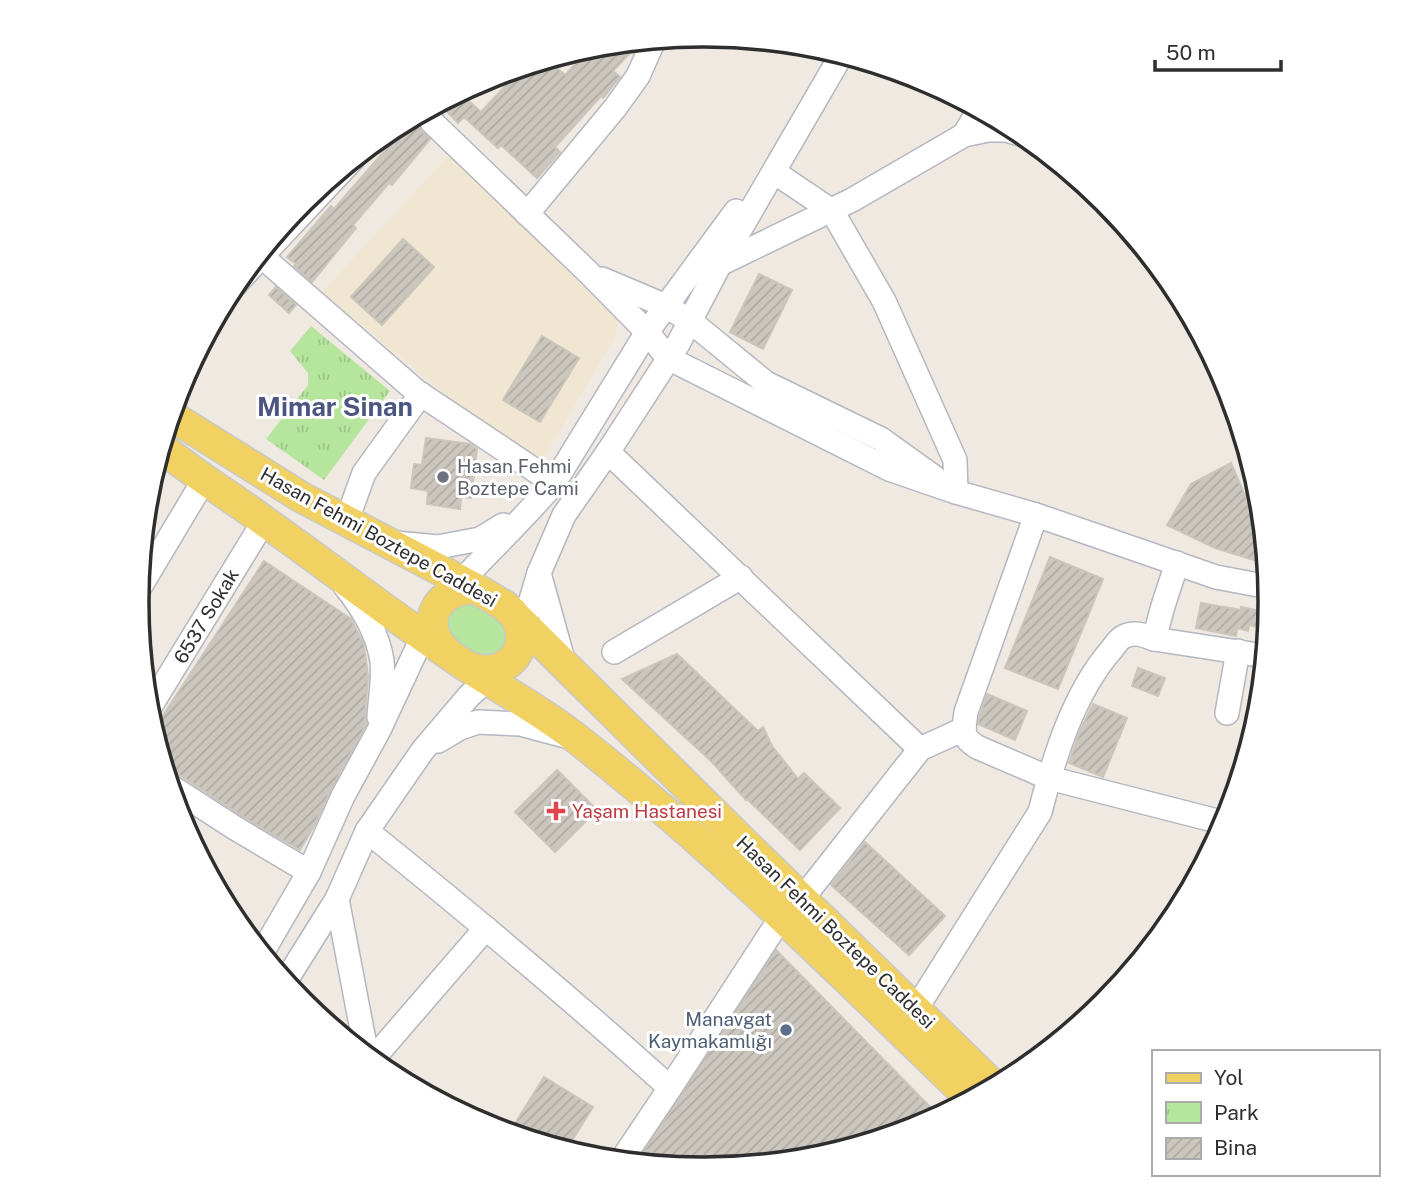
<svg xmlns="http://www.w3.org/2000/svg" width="1407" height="1204" viewBox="0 0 1407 1204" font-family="'Public Sans',sans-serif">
	<defs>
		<pattern id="park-tufts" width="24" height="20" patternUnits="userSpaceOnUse" patternTransform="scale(1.75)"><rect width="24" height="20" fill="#b6e59e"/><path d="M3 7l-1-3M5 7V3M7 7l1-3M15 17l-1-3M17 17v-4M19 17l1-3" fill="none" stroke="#9dc588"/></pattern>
		<pattern id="building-hatch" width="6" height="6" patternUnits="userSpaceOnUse" patternTransform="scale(1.75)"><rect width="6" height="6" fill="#cbc7bf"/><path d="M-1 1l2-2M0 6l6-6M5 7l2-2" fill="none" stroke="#afaba4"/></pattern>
	</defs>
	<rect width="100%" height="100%" fill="#efe9e1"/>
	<polygon fill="#f0e6d1" points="450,154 619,315 615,337 540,464 466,411 322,292"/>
	<path fill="#b6e59e" d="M473,600L507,624C505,654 498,660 468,656L447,630C448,610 456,607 473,600Z"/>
	<polygon fill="url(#park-tufts)" points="311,326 390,391 324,480 266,439 308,385 308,373 290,351"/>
	<g fill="url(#building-hatch)" stroke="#cbc5ba" stroke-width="2">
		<polygon points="625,43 633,50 613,71 620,77 603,98 601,96 555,147 560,152 537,178 501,145 498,148 464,117 458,123 439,103 460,93 481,112 523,67 548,60 565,75 592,46"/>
		<polygon points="413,117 422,132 430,139 392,185 389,183 353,225 356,228 312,282 294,266 296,264 287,257 331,206 334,209 394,140 389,135 397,126"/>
		<polygon points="403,239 434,267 382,325 351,297"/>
		<polygon points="759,274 792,290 763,349 730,332"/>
		<polygon points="276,287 296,305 289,313 269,295"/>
		<polygon points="542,336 579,358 540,422 503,400"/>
		<polygon points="426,438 470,444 477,449 471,498 461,497 460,509 427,504 428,491 411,488 414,464 422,465"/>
		<polygon points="1231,463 1264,540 1267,564 1215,548 1167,525 1191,484"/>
		<polygon points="1050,557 1103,579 1058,689 1005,668"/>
		<polygon points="264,561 351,619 364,645 368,676 365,716 367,723 331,789 314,826 300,850 242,816 178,774 165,769 153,731"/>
		<polygon points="1201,603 1241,610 1241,607 1269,613 1268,629 1249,625 1248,631 1237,628 1236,636 1196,628"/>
		<polygon points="677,654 758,731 763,727 772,746 798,779 804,773 840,808 800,850 747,799 746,800 711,761 622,679"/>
		<polygon points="1138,668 1165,678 1158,696 1132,686"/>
		<polygon points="987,694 1027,711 1015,740 978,724 980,715"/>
		<polygon points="1093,704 1127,718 1103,777 1069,763 1080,731"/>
		<polygon points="557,770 597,810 555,852 515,812"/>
		<polygon points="865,842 945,916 909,955 831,885"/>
		<polygon points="776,950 939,1116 920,1126 814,1158 703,1169 637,1162"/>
		<polygon points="544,1077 593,1107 566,1150 509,1133"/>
	</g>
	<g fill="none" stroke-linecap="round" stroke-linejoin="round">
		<defs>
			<g id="minor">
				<polyline points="427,110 432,122 589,273 647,332 668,358 889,469 956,492 1036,515 1216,577 1269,587"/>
				<polyline points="964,135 979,110"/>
				<polyline points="774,172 832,211 884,301 955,460 956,492"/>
				<polyline points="527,214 615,108 638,76 654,40"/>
				<polyline points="259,254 416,391 554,483"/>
				<polyline points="720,264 852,200 964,135 988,130 1006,130 1023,135"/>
				<polyline points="602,279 666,306 690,321 766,383 881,439 934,477"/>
				<polyline points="232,288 353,159"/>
				<polyline points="608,452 920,749"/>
				<path d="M1036,515L966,712C964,730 960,736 977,747L1049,778L1225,823"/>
				<polyline points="347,520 364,473 421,394"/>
				<polyline points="395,543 438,547 480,539 503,525"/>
				<polyline points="539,573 564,663"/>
				<path d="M345,586C362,607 378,634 382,661C384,679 380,699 379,717"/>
				<path d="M452,591C485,555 522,521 554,483L647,332L736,211"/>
				<polyline points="137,592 204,480"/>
				<polyline points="522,637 530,603 539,573 564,515 608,452 678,344 720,264 842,54"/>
				<polyline points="1154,639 1265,656"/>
				<polyline points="614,652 741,577"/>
				<polyline points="147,712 264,521"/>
				<polyline points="1227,713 1238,651"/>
				<polyline points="438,741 460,728 478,722 520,724 565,736"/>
				<polyline points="170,786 235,828 309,872"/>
				<path d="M367,831C470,914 572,999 670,1088"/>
				<polyline points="337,899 367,1056"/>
				<polyline points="802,899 920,749 964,729"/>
				<polyline points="262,953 309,872 343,796 379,730 429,623"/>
				<polyline points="285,982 337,899 367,831 423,750 469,696 499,669"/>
				<path d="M916,1009L1040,812C1054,757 1074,692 1112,649C1115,645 1119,639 1123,637C1134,631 1144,635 1154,639L1163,606L1177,563"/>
				<polyline points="372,1060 486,928"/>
				<polyline points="621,1161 670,1088 782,916"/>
			</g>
			<g id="major">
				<polyline points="170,415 301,497 482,592 505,606 738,837 994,1086"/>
				<path d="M161,447C194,474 230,496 264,521C332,569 397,620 466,666C504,691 545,713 581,742C719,851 844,976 971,1099"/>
				<path d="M448,653C417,626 436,587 475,589"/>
				<path d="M467,666C493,678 524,664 521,632C520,625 516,618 512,612"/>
			</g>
		</defs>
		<use href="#minor" stroke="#b4b7c1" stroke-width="26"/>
		<use href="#major" stroke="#c9c9c9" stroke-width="33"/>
		<use href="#minor" stroke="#fff" stroke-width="23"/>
		<use href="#major" stroke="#f2d163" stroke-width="30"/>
	</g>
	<circle fill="#6b7280" stroke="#fff" stroke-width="2.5" cx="443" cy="477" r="7"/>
	<path fill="#e0444e" stroke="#fff" stroke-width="2.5" d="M552.5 800.5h7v7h7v7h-7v7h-7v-7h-7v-7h7z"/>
	<circle fill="#5c6f8a" stroke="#fff" stroke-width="2.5" cx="786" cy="1030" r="7"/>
	<g text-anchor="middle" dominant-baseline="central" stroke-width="6" stroke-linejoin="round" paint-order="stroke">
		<g font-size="19" fill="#5b616d" stroke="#fff" text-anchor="start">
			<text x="457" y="466">Hasan Fehmi<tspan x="457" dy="22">Boztepe Cami</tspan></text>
		</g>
		<g font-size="19" fill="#2e2e2e" stroke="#fff">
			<text transform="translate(379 537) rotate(29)">Hasan Fehmi Boztepe Caddesi</text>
			<text transform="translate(206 616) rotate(-59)">6537 Sokak</text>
			<text transform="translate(836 932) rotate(44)">Hasan Fehmi Boztepe Caddesi</text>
		</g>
		<g font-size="19" fill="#be3a42" stroke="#fff" text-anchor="start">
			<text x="572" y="811">Yaşam Hastanesi</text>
		</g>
		<g font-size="19" fill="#4e5e75" stroke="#fff" text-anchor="end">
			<text x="772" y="1019">Manavgat<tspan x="772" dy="22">Kaymakamlığı</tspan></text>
		</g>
		<g font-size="26" font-weight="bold" fill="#4d5680" stroke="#fff">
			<text x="335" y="406">Mimar Sinan</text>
		</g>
	</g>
	<path d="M0 0H1407V1204H0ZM703 47H704A554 554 0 0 1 1258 601V603A554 554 0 0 1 704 1157H703A554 554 0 0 1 149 603V601A554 554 0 0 1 703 47Z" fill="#fff" fill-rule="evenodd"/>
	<path fill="none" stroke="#2e2e2e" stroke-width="3.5" d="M703 47H704A554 554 0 0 1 1258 601V603A554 554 0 0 1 704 1157H703A554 554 0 0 1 149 603V601A554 554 0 0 1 703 47Z"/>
	<rect x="1152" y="1050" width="228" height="126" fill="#ffffff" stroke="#ababab" stroke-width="2"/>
	<rect x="1166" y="1073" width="35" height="10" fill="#f2d163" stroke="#ababab" stroke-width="2"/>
	<text x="1214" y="1085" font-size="21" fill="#2e2e2e">Yol</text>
	<rect x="1166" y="1102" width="35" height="21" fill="url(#park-tufts)" stroke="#ababab" stroke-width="2"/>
	<text x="1214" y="1120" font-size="21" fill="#2e2e2e">Park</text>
	<rect x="1166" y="1138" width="35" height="21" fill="url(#building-hatch)" stroke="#ababab" stroke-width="2"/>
	<text x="1214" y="1155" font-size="21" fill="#2e2e2e">Bina</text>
	<path d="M1155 60v10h126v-10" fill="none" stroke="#2e2e2e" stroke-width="3.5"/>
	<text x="1166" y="60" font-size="21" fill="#2e2e2e" stroke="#ffffff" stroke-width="5" paint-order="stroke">50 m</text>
</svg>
